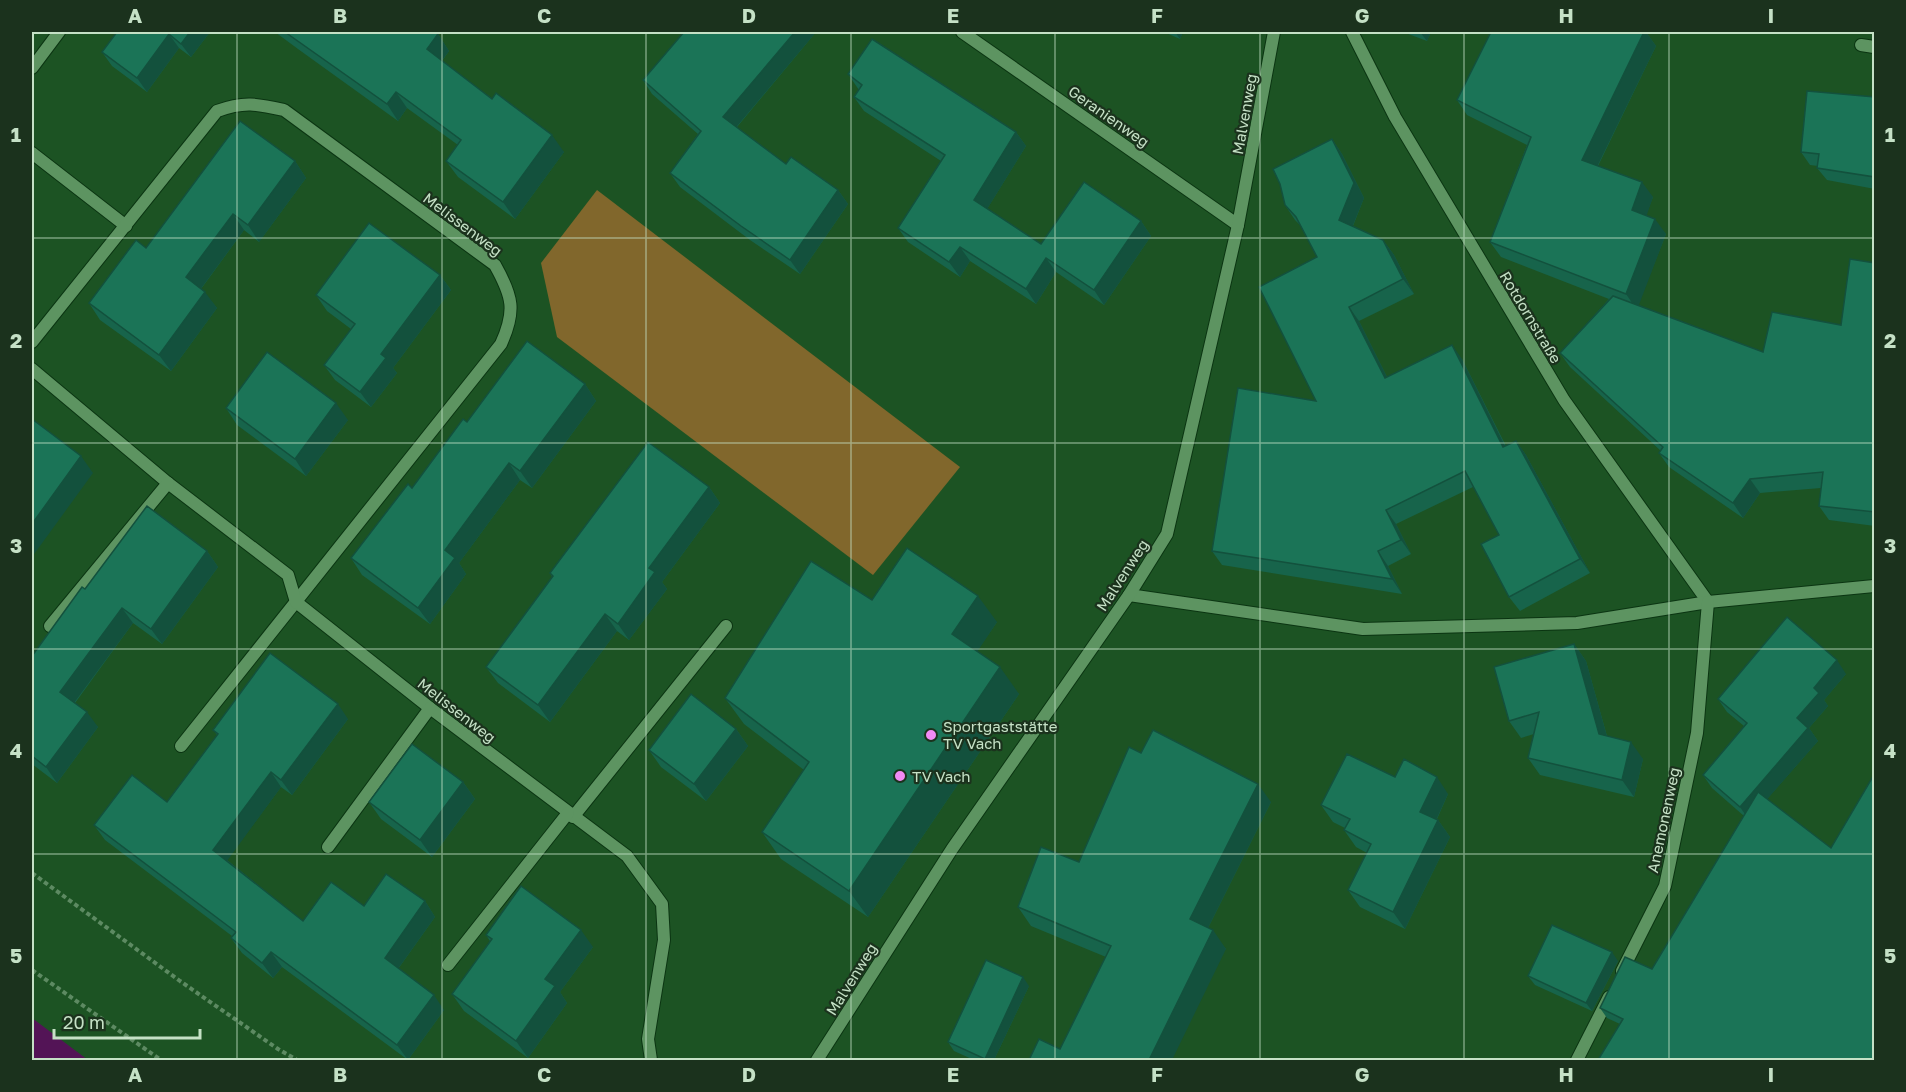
<svg xmlns="http://www.w3.org/2000/svg" width="1906" height="1092" viewBox="0 0 1906 1092" font-family="'Golos Text',sans-serif">
	<rect width="100%" height="100%" fill="#1c5323"/>
	<polygon fill="#81672c" points="597,190 960,467 873,575 557,337 541,263"/>
	<polygon fill="#531456" points="32,1018 88,1060 32,1060"/>
	<g fill="none" stroke-linecap="round" stroke-linejoin="round">
		<defs>
			<polyline id="lane" points="1861,45 1874,47"/>
			<g id="street">
				<polyline points="962,32 1238,225"/>
				<polyline points="1352,32 1395,117 1564,400 1708,602"/>
				<polyline points="32,68 59,32"/>
				<polyline points="32,153 126,226"/>
				<path d="M32,342L217,111C244,101 257,104 284,110L495,265C513,297 516,311 501,344L181,746"/>
				<polyline points="32,369 168,483 288,575 296,602 430,708 627,856 662,904 664,940 648,1039 651,1060"/>
				<polyline points="1129,595 1363,629 1577,623 1708,602 1874,586"/>
				<polyline points="50,626 168,483"/>
				<polyline points="573,817 726,626"/>
				<polyline points="328,847 430,708"/>
				<polyline points="448,965 568,813"/>
				<polyline points="1622,971 1665,886 1697,733 1708,602"/>
				<polyline points="817,1060 952,849 1129,595 1167,534 1238,225 1274,32"/>
				<polyline points="1577,1060 1609,997"/>
			</g>
		</defs>
		<use href="#lane" stroke="#0b3512" stroke-width="14"/>
		<use href="#street" stroke="#0b3512" stroke-width="14"/>
		<g stroke="#5d8a62" stroke-width="4" stroke-dasharray="4.5 3" stroke-linecap="butt">
			<polyline points="32,873 180,981 278,1049 297,1060"/>
			<polyline points="32,970 161,1060"/>
		</g>
		<use href="#lane" stroke="#5d9461" stroke-width="12"/>
		<use href="#street" stroke="#5d9461" stroke-width="12"/>
	</g>
	<g fill="#17644b">
		<polygon points="117,32 210,32 191,57 179,48 147,92 112,66 102,52"/>
		<polygon points="275,32 434,32 438,34 449,51 442,61 564,152 515,219 458,177 446,161 458,145 407,108 398,121 298,49"/>
		<polygon points="816,32 737,127 786,164 838,190 848,204 800,274 750,240 680,187 670,173 698,134 652,94 643,80"/>
		<polygon points="1164,32 1183,32 1180,39"/>
		<polygon points="1403,32 1431,32 1427,41"/>
		<polygon points="1491,32 1646,32 1656,46 1598,166 1653,197 1646,215 1666,234 1638,305 1763,352 1841,325 1875,263 1875,526 1829,520 1819,506 1821,488 1760,493 1743,518 1669,467 1659,453 1661,451 1570,367 1560,353 1609,299 1501,257 1490,242 1527,145 1467,115 1457,100"/>
		<polygon points="848,74 1016,132 1026,146 987,209 1041,244 1141,221 1151,236 1104,305 1056,272 1036,304 970,261 960,277 908,242 898,228 941,161 864,111 854,97 859,90"/>
		<polygon points="1875,97 1875,189 1827,180 1817,168 1818,166 1810,165 1801,152"/>
		<polygon points="1332,139 1342,154 1364,198 1353,226 1383,240 1394,255 1414,294 1359,321 1387,377 1462,359 1506,446 1516,441 1526,455 1590,573 1520,611 1509,597 1499,535 1473,487 1396,524 1411,554 1388,566 1402,594 1222,565 1212,551 1316,401 1317,257 1301,226 1295,220 1285,205"/>
		<polygon points="295,161 306,178 259,242 244,230 201,289 217,308 171,371 100,320 89,303 146,248"/>
		<polygon points="440,275 451,290 393,368 397,373 371,407 335,380 324,365 351,329 327,311 316,295"/>
		<polygon points="585,384 596,401 532,488 520,480 459,563 466,574 430,624 362,575 351,558 412,488 467,422"/>
		<polygon points="226,408 348,420 306,476 237,425"/>
		<polygon points="709,487 720,503 662,582 667,589 629,640 617,631 550,722 498,683 486,667 552,577 550,573"/>
		<polygon points="207,551 218,567 162,644 133,623 75,703 98,727 57,783 32,764 32,656 85,589"/>
		<polygon points="872,600 997,622 977,651 1019,694 868,917 781,859 762,832 804,770 744,724 725,698"/>
		<polygon points="1574,644 1586,661 1607,736 1643,759 1634,797 1540,775 1528,758 1534,734 1521,738 1509,721"/>
		<polygon points="1846,674 1824,700 1828,706 1809,728 1818,741 1767,799 1875,1060 1620,1024 1607,1018 1600,1008 1652,969 1744,816 1712,788 1703,775 1744,726 1727,712 1718,699"/>
		<polygon points="348,719 292,795 281,787 227,860 303,921 364,906 425,901 435,917 398,969 444,1010 408,1060 282,967 273,978 242,953 231,938 232,936 105,840 94,825 167,802 217,735 213,730"/>
		<polygon points="736,729 748,746 706,801 661,767 649,750"/>
		<polygon points="1141,753 1271,802 1208,928 1226,949 1060,1049 1106,957 1031,926 1018,907 1079,862"/>
		<polygon points="1395,777 1448,794 1437,819 1438,820 1450,837 1405,929 1360,907 1348,890 1367,853 1356,847 1344,830 1345,828 1333,822 1321,805"/>
		<polygon points="463,782 475,799 432,857 381,819 369,802"/>
		<polygon points="486,935 593,947 560,992 567,1003 528,1058 464,1011 452,994 490,941"/>
		<polygon points="1618,961 1592,1011 1535,985 1528,976"/>
		<polygon points="1029,986 994,1060 974,1060 954,1051 948,1042"/>
	</g>
	<g fill="#13513d">
		<polygon points="190,32 210,32 191,57 181,44"/>
		<polygon points="795,32 816,32 733,131 723,117"/>
		<polygon points="1175,32 1183,32 1180,39"/>
		<polygon points="1420,32 1431,32 1427,41"/>
		<polygon points="1644,32 1646,32 1656,46 1593,175 1582,160"/>
		<polygon points="169,34 179,48 147,92 137,78"/>
		<polygon points="438,34 449,51 438,66 427,49"/>
		<polygon points="396,92 407,108 398,121 387,104"/>
		<polygon points="1016,132 1026,146 984,214 974,200"/>
		<polygon points="552,135 564,152 515,219 503,202"/>
		<polygon points="1332,139 1342,154 1364,198 1349,235 1339,220"/>
		<polygon points="295,161 306,178 259,242 248,225"/>
		<polygon points="1642,182 1653,197 1643,226 1632,210"/>
		<polygon points="838,190 848,204 800,274 790,260"/>
		<polygon points="233,214 244,230 197,294 186,277"/>
		<polygon points="1655,219 1666,234 1637,310 1626,294"/>
		<polygon points="1141,221 1151,236 1104,305 1094,290"/>
		<polygon points="1383,240 1394,255 1414,294 1403,279"/>
		<polygon points="960,247 970,261 960,277 949,262"/>
		<polygon points="1046,258 1056,272 1036,304 1026,289"/>
		<polygon points="440,275 451,290 393,368 397,373 371,407 360,392 381,354"/>
		<polygon points="205,292 217,308 171,371 159,355"/>
		<polygon points="1349,307 1359,321 1395,393 1385,378"/>
		<polygon points="1452,345 1462,359 1513,462 1503,447"/>
		<polygon points="585,384 596,401 532,488 520,471"/>
		<polygon points="336,403 348,420 306,476 295,459"/>
		<polygon points="1516,441 1526,455 1590,573 1580,559"/>
		<polygon points="81,456 93,473 32,557 32,524"/>
		<polygon points="509,463 520,480 459,563 466,574 430,624 418,608 445,550"/>
		<polygon points="1750,479 1760,493 1743,518 1733,503"/>
		<polygon points="709,487 720,503 662,582 667,589 629,640 618,624 649,568"/>
		<polygon points="1386,510 1396,524 1411,554 1401,540"/>
		<polygon points="207,551 218,567 162,644 151,629"/>
		<polygon points="1378,551 1388,566 1402,594 1392,579"/>
		<polygon points="978,596 997,622 971,661 952,634"/>
		<polygon points="122,608 133,623 71,707 60,692"/>
		<polygon points="605,614 617,631 550,722 538,705"/>
		<polygon points="1574,644 1586,661 1611,751 1599,734"/>
		<polygon points="1837,660 1846,674 1824,700 1828,706 1809,728 1818,741 1749,820 1740,807 1814,688"/>
		<polygon points="1000,667 1019,694 868,917 849,891"/>
		<polygon points="338,704 348,719 292,795 281,780"/>
		<polygon points="87,712 98,727 57,783 46,767"/>
		<polygon points="736,729 748,746 706,801 694,784"/>
		<polygon points="1631,742 1643,759 1634,797 1622,780"/>
		<polygon points="271,772 281,787 224,865 213,850"/>
		<polygon points="1437,777 1448,794 1432,829 1420,812"/>
		<polygon points="463,782 475,799 432,857 420,840"/>
		<polygon points="1258,784 1271,802 1203,938 1190,919"/>
		<polygon points="1438,820 1450,837 1405,929 1393,912"/>
		<polygon points="425,901 435,917 395,973 385,958"/>
		<polygon points="581,930 593,947 560,992 567,1003 528,1058 516,1041 545,979"/>
		<polygon points="1213,930 1226,949 1172,1060 1149,1060"/>
		<polygon points="271,952 282,967 273,978 262,963"/>
		<polygon points="1612,952 1618,961 1592,1011 1586,1003"/>
		<polygon points="1023,977 1029,986 994,1060 986,1060 985,1059"/>
		<polygon points="434,995 444,1010 408,1060 397,1045"/>
	</g>
	<g fill="#1b7457" stroke="#13513d" stroke-width="1.5">
		<polygon points="117,32 190,32 181,44 169,34 137,78 102,52"/>
		<polygon points="285,32 434,32 438,34 427,49 492,99 496,93 552,135 503,202 446,161 461,140 396,92 387,104"/>
		<polygon points="684,32 795,32 723,117 786,164 791,157 838,190 790,260 741,226 670,173 701,131 643,80"/>
		<polygon points="1491,32 1644,32 1582,160 1642,182 1632,210 1655,219 1626,294 1490,242 1531,137 1457,100"/>
		<polygon points="872,39 1016,132 974,200 1041,244 1084,182 1141,221 1094,290 1046,258 1026,289 960,247 949,262 898,228 945,155 854,97 862,85 848,74"/>
		<polygon points="1807,91 1875,97 1875,177 1817,168 1819,154 1801,152"/>
		<polygon points="240,121 295,161 248,225 233,214 186,277 205,292 159,355 89,303 136,240 146,248"/>
		<polygon points="1332,139 1354,183 1339,220 1383,240 1403,279 1349,307 1385,378 1452,345 1503,447 1516,441 1580,559 1509,597 1481,544 1499,535 1465,471 1386,510 1401,540 1378,551 1392,579 1212,551 1238,388 1316,401 1259,287 1317,257 1296,217 1285,205 1280,184 1273,169"/>
		<polygon points="369,223 440,275 381,354 386,358 360,392 324,365 355,324 316,295"/>
		<polygon points="1850,259 1875,263 1875,427 1873,442 1875,443 1875,512 1819,506 1823,472 1750,479 1733,503 1659,453 1663,447 1560,353 1613,296 1763,352 1772,312 1841,325"/>
		<polygon points="527,341 585,384 520,471 509,463 445,550 455,558 418,608 351,558 408,484 412,488 463,419 467,422"/>
		<polygon points="267,352 336,403 295,459 226,408"/>
		<polygon points="32,419 81,456 32,524"/>
		<polygon points="648,442 709,487 649,568 655,572 618,624 605,614 538,705 486,667 553,576 550,573"/>
		<polygon points="147,506 207,551 151,629 122,608 60,692 87,712 46,767 32,756 32,656 82,587 85,589"/>
		<polygon points="907,548 978,596 952,634 1000,667 849,891 762,832 809,762 725,698 811,561 872,600"/>
		<polygon points="1787,617 1837,660 1814,688 1819,693 1797,718 1808,728 1740,807 1703,775 1747,723 1718,699"/>
		<polygon points="1574,644 1599,734 1631,742 1622,780 1528,758 1539,712 1509,721 1494,667"/>
		<polygon points="270,653 338,704 281,780 271,772 213,850 303,921 331,882 364,906 386,874 425,901 385,958 434,995 397,1045 271,952 262,963 231,938 236,932 94,825 132,775 167,802 218,734 213,730"/>
		<polygon points="691,694 736,729 694,784 649,750"/>
		<polygon points="1153,730 1258,784 1190,919 1213,930 1149,1060 1029,1060 1039,1039 1060,1049 1111,946 1018,907 1041,847 1079,862 1129,747 1141,753"/>
		<polygon points="412,744 463,782 420,840 369,802"/>
		<polygon points="1347,754 1395,777 1404,759 1437,777 1420,812 1438,820 1393,912 1348,890 1371,844 1344,830 1350,819 1321,805"/>
		<polygon points="1875,773 1875,1060 1598,1060 1623,1019 1600,1008 1625,957 1652,969 1758,792 1831,848"/>
		<polygon points="521,886 581,930 545,979 555,986 516,1041 452,994 492,939 486,935"/>
		<polygon points="1552,925 1612,952 1586,1003 1528,976"/>
		<polygon points="986,960 1023,977 985,1059 948,1042"/>
	</g>
	<path fill="none" stroke="#c5e1c6" stroke-width="1.5" stroke-opacity="0.55" d="M237,32V1060M442,32V1060M646,32V1060M851,32V1060M1055,32V1060M1260,32V1060M1464,32V1060M1669,32V1060M32,238H1874M32,443H1874M32,649H1874M32,854H1874"/>
	<g fill="#f18af4" stroke="#1b321d" stroke-width="2">
		<circle cx="931" cy="735" r="6"/>
		<circle cx="900" cy="776" r="6"/>
	</g>
	<g text-anchor="middle" dominant-baseline="central" stroke-width="4.5" stroke-linejoin="round" paint-order="stroke">
		<g font-size="15" fill="#c5e1c6" stroke="#1b321d">
			<text transform="translate(1244 114) rotate(-80)">Malvenweg</text>
			<text transform="translate(1109 116) rotate(35)">Geranienweg</text>
			<text transform="translate(463 224) rotate(37)">Melissenweg</text>
			<text transform="translate(1531 317) rotate(59)">Rotdornstraße</text>
			<text transform="translate(1122 575) rotate(-57)">Malvenweg</text>
			<text transform="translate(457 710) rotate(38)">Melissenweg</text>
			<text transform="translate(1663 820) rotate(-78)">Anemonenweg</text>
			<text transform="translate(851 979) rotate(-58)">Malvenweg</text>
		</g>
		<g font-size="15" fill="#c5e1c6" stroke="#1b321d" text-anchor="start">
			<text x="943" y="726">Sportgaststätte<tspan x="943" dy="17">TV Vach</tspan></text>
			<text x="912" y="776">TV Vach</text>
		</g>
	</g>
	<rect width="1906" height="1092" fill="none" stroke="#1b321d" stroke-width="66"/>
	<path d="M54 1029v9h146v-9" fill="none" stroke="#c5e1c6" stroke-width="3"/>
	<text x="63" y="1029" font-size="18" fill="#c5e1c6" stroke="#1b321d" stroke-width="4.5" paint-order="stroke">20 m</text>
	<rect x="33" y="33" width="1840" height="1026" fill="none" stroke="#c5e1c6" stroke-width="2"/>
	<g font-size="20" text-anchor="middle" font-weight="bold" fill="#c5e1c6">
		<text x="135" y="23">A</text>
		<text x="340" y="23">B</text>
		<text x="544" y="23">C</text>
		<text x="749" y="23">D</text>
		<text x="953" y="23">E</text>
		<text x="1157" y="23">F</text>
		<text x="1362" y="23">G</text>
		<text x="1566" y="23">H</text>
		<text x="1771" y="23">I</text>
		<text x="16" y="142">1</text>
		<text x="1890" y="142">1</text>
		<text x="16" y="348">2</text>
		<text x="1890" y="348">2</text>
		<text x="16" y="553">3</text>
		<text x="1890" y="553">3</text>
		<text x="16" y="758">4</text>
		<text x="1890" y="758">4</text>
		<text x="16" y="963">5</text>
		<text x="1890" y="963">5</text>
		<text x="135" y="1082">A</text>
		<text x="340" y="1082">B</text>
		<text x="544" y="1082">C</text>
		<text x="749" y="1082">D</text>
		<text x="953" y="1082">E</text>
		<text x="1157" y="1082">F</text>
		<text x="1362" y="1082">G</text>
		<text x="1566" y="1082">H</text>
		<text x="1771" y="1082">I</text>
	</g>
</svg>
